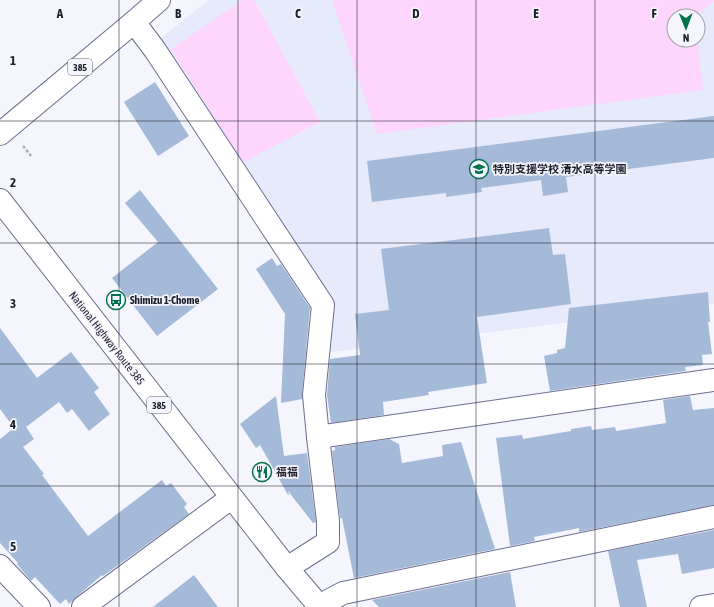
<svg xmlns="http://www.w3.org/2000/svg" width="714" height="607" viewBox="0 0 714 607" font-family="'Asap Condensed','Noto Sans JP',sans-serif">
	<rect width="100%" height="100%" fill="#f5f6fd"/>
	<path fill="#e7eafb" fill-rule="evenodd" d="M209,0H714V304L324,353L332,296L156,42ZM674,16H698V40H674Z"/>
	<g fill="#fed5fc">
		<polygon points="243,0 254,0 320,122 242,163 171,49"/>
		<polygon points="332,0 714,0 714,1 697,16 674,16 674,40 697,40 703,90 377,134"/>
	</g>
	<g fill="#a4bad8">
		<polygon points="155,82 189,136 158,156 124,102"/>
		<polygon points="714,116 714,158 566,177 568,192 543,196 541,180 481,188 482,192 446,197 446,193 372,202 367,161"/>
		<polygon points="140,190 218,289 157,336 112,278 158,242 125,203"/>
		<polygon points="549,228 553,255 565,254 571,304 477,317 487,383 428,392 429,395 383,402 384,415 331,423 327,395 330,359 360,355 355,314 389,310 381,249"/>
		<polygon points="272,258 277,266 281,264 310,308 302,394 302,399 281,403 285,314 256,269"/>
		<polygon points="708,292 710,322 708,322 712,354 702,355 703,365 685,367 686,371 550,391 544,356 557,353 557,350 565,348 569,308"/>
		<polygon points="0,328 37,378 71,352 99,388 94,392 110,414 89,431 72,409 67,413 59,402 26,427 34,439 23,447 44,474 42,475 88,536 162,480 166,486 171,483 187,504 184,507 189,514 103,576 102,575 76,597 69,604 66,599 60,604 35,577 31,581 17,564 18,563 0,543 0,439 14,428 0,409"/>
		<polygon points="276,396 284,456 307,453 316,522 313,523 288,491 289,495 288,495 260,445 256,448 240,424"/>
		<polygon points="690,396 693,410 714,408 714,505 579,532 579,528 534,537 535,541 510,546 496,438 522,435 523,439 571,431 571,429 591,426 592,430 615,427 616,431 666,423 663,400"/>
		<polygon points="389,439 399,444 402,463 443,456 442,445 461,442 495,549 354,578 342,518 340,518 332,451 335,450 335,447"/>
		<polygon points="714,530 714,568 682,574 678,554 637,560 647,607 620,607 608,551"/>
		<polygon points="510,572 516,607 379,607 372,600"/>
		<polygon points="194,575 218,607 153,607"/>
	</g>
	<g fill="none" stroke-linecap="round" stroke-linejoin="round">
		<defs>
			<g id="minor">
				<polyline points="134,22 155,50 323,305 314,395 318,437"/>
				<polyline points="0,566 39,607"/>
				<polyline points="287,568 328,542 328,521 318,437 714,380"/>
				<polyline points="319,606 343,593 714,517"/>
				<polyline points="83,607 231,498"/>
				<polyline points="701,607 714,605"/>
			</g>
			<g id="trunk">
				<polyline points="0,134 134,22 159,0"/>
				<polyline points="0,200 287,568 320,607"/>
			</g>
		</defs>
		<use href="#minor" stroke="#6b6e8e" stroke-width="24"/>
		<use href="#trunk" stroke="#6b6e8e" stroke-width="24"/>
		<polyline stroke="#adaeb7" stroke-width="2.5" stroke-dasharray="3 2" stroke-linecap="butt" points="23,146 31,156"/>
		<use href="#minor" stroke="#fff" stroke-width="22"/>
		<use href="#trunk" stroke="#fff" stroke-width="22"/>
	</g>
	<path fill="none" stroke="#1e1f2c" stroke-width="1" stroke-opacity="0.55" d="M119,0V607M238,0V607M357,0V607M476,0V607M595,0V607M0,121H714M0,243H714M0,364H714M0,486H714"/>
	<defs>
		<symbol id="school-ring" viewBox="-11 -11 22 22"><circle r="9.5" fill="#f5f6fd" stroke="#00714b" stroke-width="1.5"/><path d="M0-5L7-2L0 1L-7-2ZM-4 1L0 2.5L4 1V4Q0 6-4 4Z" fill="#00714b"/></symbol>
		<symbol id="bus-ring" viewBox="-11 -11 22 22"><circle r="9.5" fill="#f5f6fd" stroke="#00714b" stroke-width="1.5"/><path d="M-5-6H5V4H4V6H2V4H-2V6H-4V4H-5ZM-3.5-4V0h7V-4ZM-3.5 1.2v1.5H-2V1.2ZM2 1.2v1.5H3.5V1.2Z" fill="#00714b"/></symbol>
		<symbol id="restaurant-ring" viewBox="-11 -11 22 22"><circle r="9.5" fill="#f5f6fd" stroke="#00714b" stroke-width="1.5"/><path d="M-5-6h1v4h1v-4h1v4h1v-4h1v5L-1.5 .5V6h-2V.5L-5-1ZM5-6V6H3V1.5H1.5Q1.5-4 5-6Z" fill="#00714b"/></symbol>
	</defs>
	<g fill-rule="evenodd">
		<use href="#school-ring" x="468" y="158" width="22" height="22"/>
		<use href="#bus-ring" x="105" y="289" width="22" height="22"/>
		<use href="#restaurant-ring" x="251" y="461" width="22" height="22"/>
	</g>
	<g text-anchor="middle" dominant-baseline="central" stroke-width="3.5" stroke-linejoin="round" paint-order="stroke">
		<g fill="#f5f6fd" stroke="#5e606b" stroke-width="1">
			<rect x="68" y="59" width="24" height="16" rx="3"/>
			<rect x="147" y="397" width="24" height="16" rx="3"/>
		</g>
		<g font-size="10" font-weight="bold" fill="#1e1f2c">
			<text x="80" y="67">385</text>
			<text x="159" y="405">385</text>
		</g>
		<g font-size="11" font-weight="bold" fill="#1e1f2c" stroke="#f5f6fd" text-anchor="start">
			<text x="493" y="169">特別支援学校 清水高等学園</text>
			<text x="130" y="300">Shimizu 1-Chome</text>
			<text x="276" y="472">福福</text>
		</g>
		<g font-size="11" fill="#1e1f2c" stroke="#f5f6fd">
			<text transform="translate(107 338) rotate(52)">National Highway Route 385</text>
		</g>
	</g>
	<g font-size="13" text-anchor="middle" font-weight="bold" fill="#1e1f2c" stroke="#f5f6fd" stroke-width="3.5" stroke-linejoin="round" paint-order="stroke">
		<text x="60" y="18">A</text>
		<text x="178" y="18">B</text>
		<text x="298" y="18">C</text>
		<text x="416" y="18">D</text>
		<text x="536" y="18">E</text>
		<text x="654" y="18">F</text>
		<text x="13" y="65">1</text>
		<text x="13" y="187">2</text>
		<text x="13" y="308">3</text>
		<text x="13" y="429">4</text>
		<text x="13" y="551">5</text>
	</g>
	<g transform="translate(686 28) rotate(179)"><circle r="19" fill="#f5f6fd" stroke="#9fa0a9"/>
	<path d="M0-3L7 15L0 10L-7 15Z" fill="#00714b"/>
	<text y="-6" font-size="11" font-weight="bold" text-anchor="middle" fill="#1e1f2c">N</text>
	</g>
</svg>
